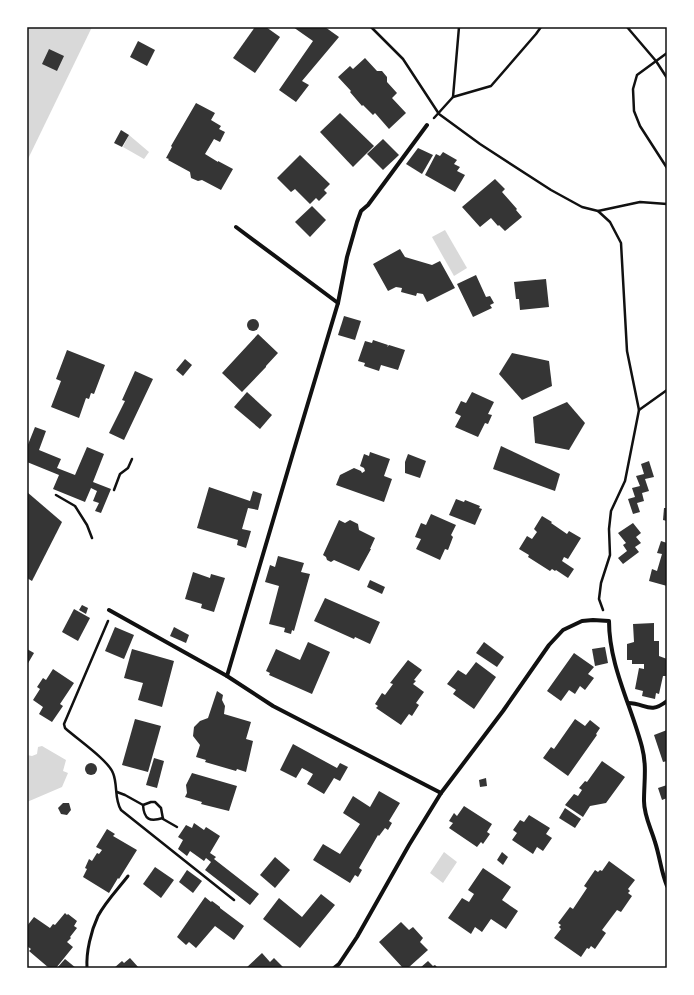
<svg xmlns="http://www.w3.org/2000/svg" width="694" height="995" viewBox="0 0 694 995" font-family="Signika,sans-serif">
	<rect width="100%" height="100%" fill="#fff"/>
	<g fill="#d9d9d9">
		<polygon points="27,27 92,27 27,161"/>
		<polygon points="129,135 149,152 144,159 123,147"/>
		<polygon points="445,230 467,268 454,276 432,237"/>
		<polygon points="42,746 66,760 63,771 68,773 62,787 27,802 27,755 32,756 37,754 38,747"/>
		<polygon points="444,852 457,862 443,883 430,873"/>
	</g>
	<g fill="#353535">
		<polygon points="255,27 266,27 280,37 255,73 233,58"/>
		<polygon points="293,27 325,27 339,37 302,81 309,85 296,102 279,90 313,41"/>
		<polygon points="138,41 155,50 147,66 130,57"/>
		<polygon points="49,49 64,56 57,71 42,64"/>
		<polygon points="365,58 377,71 382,71 387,77 387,82 397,93 392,98 406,113 389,129 375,113 373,115 363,105 362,106 350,92 351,91 338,77 350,66 353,69"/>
		<polygon points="196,103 215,113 211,120 221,126 219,129 225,132 220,142 214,139 205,154 218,162 218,161 233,169 221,190 202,180 198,181 191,178 190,172 168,160 169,159 166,158 172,147 171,146"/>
		<polygon points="340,113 374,146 353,167 320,132"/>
		<polygon points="121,130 129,135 122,147 114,143"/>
		<polygon points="383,139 399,155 383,170 367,154"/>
		<polygon points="418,148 433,155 422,174 406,164"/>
		<polygon points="443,152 457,160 454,164 460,167 457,171 465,175 455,192 425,175 436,154 440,156"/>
		<polygon points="300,155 330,184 324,190 327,193 319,201 316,198 310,204 295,189 291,192 277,178"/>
		<polygon points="495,179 505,189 502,192 517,209 516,210 522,217 505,231 499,225 498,226 491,218 480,227 462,207"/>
		<polygon points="312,206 326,220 310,237 295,222"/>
		<polygon points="400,249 405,257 432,265 440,261 455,288 427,302 423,294 417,293 416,296 401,292 402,288 396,287 388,291 373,264"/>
		<polygon points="476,275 486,297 490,296 494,303 490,305 492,308 473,317 457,284"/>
		<polygon points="546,279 549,307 520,310 519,299 516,299 514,282"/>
		<polygon points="344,316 361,321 355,340 338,335"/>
		<circle cx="253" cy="325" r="6"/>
		<polygon points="258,334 278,353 266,366 266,367 242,392 222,373"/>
		<polygon points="373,340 388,345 387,347 389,345 405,350 398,370 381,365 379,371 364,366 365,363 358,361 365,341 372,343"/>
		<polygon points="67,350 105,365 94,394 91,393 89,399 86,398 79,418 51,407 61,381 56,379"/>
		<polygon points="512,353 549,361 552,386 522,400 499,374"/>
		<polygon points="185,359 192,365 183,376 176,370"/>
		<polygon points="135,371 153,379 124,440 109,433 125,401 122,400"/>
		<polygon points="247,392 272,415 260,429 234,407"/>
		<polygon points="472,392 494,402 488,414 492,415 488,424 485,423 478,437 455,427 461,416 455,413 461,401 466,403"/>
		<polygon points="567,402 585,423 569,450 535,443 533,417"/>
		<polygon points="35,427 46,431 39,450 61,459 57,468 75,475 87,447 104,454 93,482 111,489 101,513 95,511 99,503 93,501 97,491 91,488 85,502 53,489 59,475 27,462 27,447"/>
		<polygon points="501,446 560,474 555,491 493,469"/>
		<polygon points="370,452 390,459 384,476 392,479 384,502 336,485 340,475 354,468 361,471 362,473 365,471 364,468 360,466 364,454 369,456"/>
		<polygon points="408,454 426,461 420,478 405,473 405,462"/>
		<polygon points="649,461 654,477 645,479 649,491 642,493 644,501 637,503 640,512 633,514 628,499 635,497 632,488 640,486 636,476 644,474 641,464"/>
		<polygon points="209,487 250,501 253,491 262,494 258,510 248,508 242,529 251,531 246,548 237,545 238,540 197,528"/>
		<polygon points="27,492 62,522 32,581 27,578"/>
		<polygon points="456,499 464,502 465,500 480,506 479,508 482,509 475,525 449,515"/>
		<polygon points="664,508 667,508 667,521 663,520"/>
		<polygon points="431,514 456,525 451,535 453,537 448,550 445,549 440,560 416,549 421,539 415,537 421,523 426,525"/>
		<polygon points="542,516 552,522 551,523 567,534 569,531 581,538 568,559 564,557 562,561 574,569 568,578 556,570 555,571 552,569 550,571 528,557 529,555 519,549 527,536 532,539 537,532 534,529"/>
		<polygon points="339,520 345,523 350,520 358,524 359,530 375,538 370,549 371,549 359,571 334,560 331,562 327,560 326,557 323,555"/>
		<polygon points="633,523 641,533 636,537 641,543 635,547 639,552 623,564 618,558 627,551 623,545 626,543 618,533"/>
		<polygon points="661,541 667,543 667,586 649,581 652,569 657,571 662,554 657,553"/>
		<polygon points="278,556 304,563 301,572 310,574 294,631 292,630 291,634 284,632 285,628 269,624 279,586 265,582 270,565 275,567"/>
		<polygon points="193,572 210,578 211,574 225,578 214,612 201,608 202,604 185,599"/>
		<polygon points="370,580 385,587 382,594 367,587"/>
		<polygon points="325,598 380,622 370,644 355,637 354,639 314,621"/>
		<polygon points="82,605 88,608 86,614 79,610"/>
		<polygon points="74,609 90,618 78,641 62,632"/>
		<polygon points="654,623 654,641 659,641 659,656 667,659 666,676 663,676 659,694 656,693 655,699 642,696 643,691 635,689 639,668 644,669 644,664 632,664 632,660 627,660 627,644 634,642 633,624"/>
		<polygon points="115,627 134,635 124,659 105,651"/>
		<polygon points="174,627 189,635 186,643 170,636"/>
		<polygon points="308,642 330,652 312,694 269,675 270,673 266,671 276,649 300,660"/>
		<polygon points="484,642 504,657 497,667 476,653"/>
		<polygon points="605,647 608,663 595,666 592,649"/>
		<polygon points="27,649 34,653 27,665"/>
		<polygon points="132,649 174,661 162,707 138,700 143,683 124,678"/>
		<polygon points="574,653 594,667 588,674 594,678 585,690 580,686 575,694 569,690 561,701 547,691"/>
		<polygon points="408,660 422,670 414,680 416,681 413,684 424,692 416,703 419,705 412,716 409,714 401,725 376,708 378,706 375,704 382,693 385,695 393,684 390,683"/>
		<polygon points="476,662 496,677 474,709 453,694 456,690 447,684 458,670 466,675"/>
		<polygon points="53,669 74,683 60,704 63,706 52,722 39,714 43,707 33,700 40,689 37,687 43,678 46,680"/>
		<polygon points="217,691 223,695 222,700 225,706 224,714 251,722 246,739 253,741 246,772 237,769 236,771 205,762 206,760 196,757 200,745 193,736 194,727 200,721 208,718"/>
		<polygon points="135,719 161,726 148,772 122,765"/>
		<polygon points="575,719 585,726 590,720 600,728 596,734 597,735 568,776 543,758 551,747 554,749"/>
		<polygon points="667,730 667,761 663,762 654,735"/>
		<polygon points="293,744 337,768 340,763 348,767 340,781 334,778 324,794 307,784 313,774 302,768 296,778 280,770"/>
		<polygon points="154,758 164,761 157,788 146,785"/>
		<polygon points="602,761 625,777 606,803 590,806 583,817 565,805 574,794 578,796 582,790 579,788 585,781 587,782"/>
		<circle cx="91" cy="769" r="6"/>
		<polygon points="192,773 237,786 229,811 201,804 202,802 185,797 187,793 186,785"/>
		<polygon points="486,778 487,786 480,787 479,780"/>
		<polygon points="667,785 667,798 662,800 658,788"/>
		<polygon points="379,791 400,803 389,821 392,823 388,830 385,828 379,836 378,835 359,868 362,870 358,877 355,875 350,883 313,860 323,844 340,854 360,824 343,813 353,796 370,807"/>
		<polygon points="63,803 69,803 71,810 67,815 61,814 58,808"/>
		<polygon points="464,806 492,824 487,832 490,834 483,844 481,842 477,847 449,828 453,823 449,821 454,813 457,816"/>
		<polygon points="565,808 581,819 575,828 559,818"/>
		<polygon points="529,815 550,828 546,834 552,838 543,851 537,847 533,854 512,840 517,833 513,830 520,820 524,822"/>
		<polygon points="194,823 204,830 206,827 220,836 210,853 216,857 214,859 259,894 250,905 205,870 211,862 206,858 204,861 190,851 187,856 178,849 183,840 178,837 186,825 192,828"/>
		<polygon points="107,829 115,834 113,836 137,850 119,879 118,878 109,893 83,877 87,869 85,868 89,859 92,861 97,853 99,854 102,850 96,847"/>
		<polygon points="502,852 508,857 503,865 497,860"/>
		<polygon points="275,857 290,870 275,888 260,875"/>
		<polygon points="609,861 635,880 628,889 630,891 628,893 632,896 621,912 617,910 602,930 606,933 595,949 591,946 589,949 587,948 581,957 554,938 561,929 559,927 561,925 558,923 570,907 573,909 587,888 584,886 595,870 598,872 600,870 602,871"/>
		<polygon points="155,867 174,880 161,898 143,884"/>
		<polygon points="483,868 511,887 502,900 518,911 506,929 491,919 482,932 475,927 471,934 448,918 462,898 469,902 474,894 468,890"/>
		<polygon points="187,870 202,881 193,893 179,882"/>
		<polygon points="321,894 335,905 300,948 263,919 279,898 302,917"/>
		<polygon points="205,897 211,902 212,901 220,907 220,908 244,926 234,940 215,926 196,948 189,942 186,945 177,937"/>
		<polygon points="65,913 67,915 68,914 77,921 74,926 77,928 70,937 71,938 67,942 73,947 56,968 49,968 29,951 31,949 27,946 27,926 34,917 50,928 53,924 55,925"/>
		<polygon points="401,922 409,930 413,927 423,938 420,942 428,950 408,968 403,968 379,942"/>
		<polygon points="262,953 270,962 274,958 283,967 246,968"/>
		<polygon points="130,958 139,968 114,968 122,961 124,963"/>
		<polygon points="65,959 76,968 57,968"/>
		<polygon points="428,961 433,966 435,965 438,968 420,968"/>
	</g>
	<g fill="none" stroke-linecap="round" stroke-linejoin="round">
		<g stroke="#111" stroke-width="2.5">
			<polyline points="371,27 403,59 439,114 480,144 551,190 582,207 598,211 640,202 667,204"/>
			<polyline points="627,27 656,61 667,78"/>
			<polyline points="667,53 637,75 633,89 634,111 640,126 667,168"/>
			<polyline points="453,97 459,27"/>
			<polyline points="434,118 453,97 491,86 536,34 541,27"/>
			<polyline points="598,211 610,222 621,243 627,351 639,410 625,481 611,511 609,529 610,555 601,583 599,599 603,610"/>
			<polyline points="639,410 667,390"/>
			<polyline points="114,490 120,474 128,468 132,459"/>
			<polyline points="56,495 75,506 87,525 92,538"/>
			<path d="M108,621L64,724L65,728C77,739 108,760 113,773C118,785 114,799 121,810L234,900"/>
			<polyline points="117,792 125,795 143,805 151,802 155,802 161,808 163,819 177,827"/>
			<path d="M143,805C144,820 150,822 163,818"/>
		</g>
		<path stroke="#111" stroke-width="3" d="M87,968C86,952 91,931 98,916C106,901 118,889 128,876"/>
		<g stroke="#111" stroke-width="4">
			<polyline points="236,227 338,303"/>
			<polyline points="109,610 227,676 273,706 441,793"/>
			<polyline points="227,676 293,453 338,303 347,257 357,222 361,211 368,205 427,125"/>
			<path d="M628,703C646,703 649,715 667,701"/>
			<path d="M334,968L339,964L357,937L409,845L441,793L503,711L549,645L563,630L582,621L593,620L609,621C609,665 631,705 642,747C647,766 644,782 644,801C644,816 651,828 655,842C660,857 661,872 667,886"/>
		</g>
	</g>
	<rect width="694" height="995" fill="none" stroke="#ffffff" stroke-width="56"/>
	<rect x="28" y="28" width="638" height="939" fill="none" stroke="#111" stroke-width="1.5"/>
</svg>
